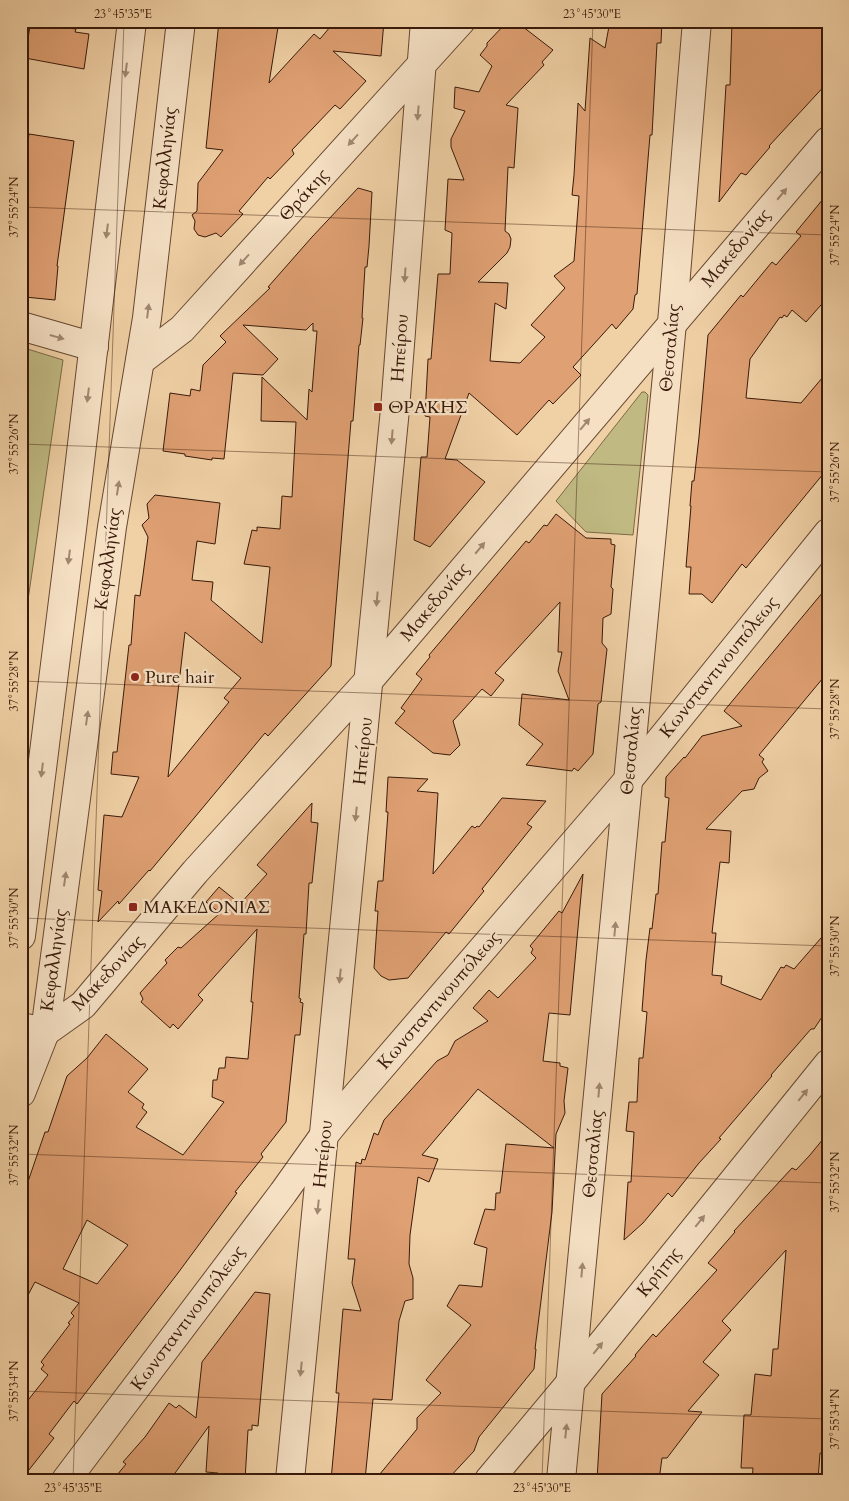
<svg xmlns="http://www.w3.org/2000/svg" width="849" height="1501" viewBox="0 0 849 1501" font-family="Cardo,serif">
	<rect width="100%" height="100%" fill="#f0d0a5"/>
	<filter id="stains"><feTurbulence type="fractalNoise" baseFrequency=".004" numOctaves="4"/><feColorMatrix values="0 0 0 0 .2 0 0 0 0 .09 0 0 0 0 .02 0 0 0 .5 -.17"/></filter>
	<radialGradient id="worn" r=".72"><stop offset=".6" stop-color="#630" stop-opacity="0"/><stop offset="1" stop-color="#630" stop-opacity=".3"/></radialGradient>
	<g fill="#c0b982" stroke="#7c6a46">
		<polygon points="21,347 63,360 21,648"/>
		<polygon points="642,392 645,392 648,395 633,535 586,532 556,501"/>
	</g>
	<g fill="#dfa073" stroke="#391a0a" fill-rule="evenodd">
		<polygon points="219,21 279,21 269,83 314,34 320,39 335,21 384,21 381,56 333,51 366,81 340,109 335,105 292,150 294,154 270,179 268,177 239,211 243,214 221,237 216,233 205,237 198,235 194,229 195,221 192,215 197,211 198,183 223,150 206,148"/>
		<polygon points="513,21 518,23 553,50 542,62 544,65 506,105 518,108 514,168 508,167 505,231 509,234 511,239 510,247 507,253 478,282 508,283 506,309 495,303 490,361 520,363 545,337 531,325 565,288 554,276 574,261 579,196 572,195 574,175 578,103 585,111 590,38 605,48 610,21 662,21 661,43 657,43 652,135 650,135 637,294 635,295 633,309 616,329 612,324 573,367 581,375 553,404 549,400 517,435 469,393 445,459 457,460 485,482 430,547 414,540 421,457 427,457 430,417 425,416 428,359 431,359 438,274 450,274 452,233 445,230 448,179 464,180 451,147 451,139 465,111 454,108 455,87 479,92 492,66 480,55 487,46 487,43 507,22"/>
		<polygon points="732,21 815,21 828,32 828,82 769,146 770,147 746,175 741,173 719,202 726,85 730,85"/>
		<polygon points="45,25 76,29 75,32 89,34 84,69 25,58 30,26 44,28"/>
		<polygon points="29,134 74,141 57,266 58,266 55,300 25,297 26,292 21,291 21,192"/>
		<path d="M358,188L372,192L369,246L367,267H365L362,318H363L360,345H359L353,421H351L331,666L268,736L265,733L150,871L149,870L119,904L118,901L98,922L102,891L98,890L104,815L122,817L139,777L111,774L113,752H117L129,645H131L135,595L140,596L143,575L148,537L142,525L149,518L147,504L155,495L220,503L215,544L197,541L192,580L213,582L211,600L262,643L270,567L244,564L252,530L257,531V527L280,529L282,496L292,497L296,422L261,421L262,377L307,420L309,389L312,392L317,331H313V323L306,330L243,325L278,359L263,375L233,373L224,459L212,458V460L185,456V454L163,451L170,393L190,396L191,389L200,391L203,365L226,342L220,336L270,288L268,287L312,237ZM185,632L241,678L224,698L229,702L168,777Z"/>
		<polygon points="828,193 828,297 806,322 792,310 787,317 784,315 782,318 780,317 750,359 746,398 801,403 828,371 828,468 746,568 742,564 712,603 702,594 689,594 691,567 686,567 691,506 690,506 692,481 694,481 699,437 708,335 741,295 743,297 772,262 776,265 801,236 796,232"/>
		<polygon points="556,514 586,538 611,539 611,544 615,545 611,587 613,589 611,614 603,618 602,643 607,649 601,702 598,704 593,754 578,771 574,768 572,771 526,765 543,744 519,725 522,694 569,700 558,671 562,652 558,652 560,602 495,673 504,680 491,696 482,689 453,721 460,745 450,755 433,753 395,723 405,711 401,708 422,679 416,674 430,657 429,655 526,541 529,543 544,525 547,526"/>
		<polygon points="828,586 828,672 759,755 764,759 762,762 768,771 759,778 754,789 742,791 706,829 731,831 729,863 720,862 712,933 716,933 712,975 722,976 721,984 761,1000 781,967 784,968 786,965 794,969 828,930 828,1008 814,1029 811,1029 771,1075 772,1076 719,1138 721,1139 699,1163 672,1197 668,1193 643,1223 624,1240 628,1182 631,1182 634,1132 626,1131 629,1102 637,1102 639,1058 643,1058 647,1012 642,1011 646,960 650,928 652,929 656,894 658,894 662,842 665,842 669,798 665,797 666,777 684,757 685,758 702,736 742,726 724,711"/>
		<polygon points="388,777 428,779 417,791 438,793 433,874 472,826 475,828 477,826 479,827 502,798 546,801 527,824 532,827 482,889 484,891 449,934 446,932 408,978 389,980 381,976 374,968 378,911 375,911 378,881 383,881 388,812 386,812"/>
		<path d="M312,803L311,822L318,823L312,883H309L306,934H304L299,998L301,999L300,1002L303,1003L300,1035H295L286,1122L261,1154L263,1157L235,1192L237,1193L178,1273L77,1404L74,1401L49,1434L54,1438L21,1480V1409L48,1375L41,1369L44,1365L41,1362L70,1324L68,1323L74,1316L71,1313L79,1303L35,1282L21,1308V1202L45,1132H48L67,1076L87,1058L106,1034L148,1069L128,1092L144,1104L142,1108L147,1112L136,1127L183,1155L224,1102L212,1097L213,1080H217L219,1068H225L226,1057L248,1059L253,1002H251L257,929L198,995L203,1000L178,1029L173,1024L170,1028L141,1002L143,999L140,993L167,963L165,960L178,947L181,948L220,913L206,902L219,887L240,904L267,874L257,865ZM87,1220L128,1245L97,1284L63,1269Z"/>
		<polygon points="583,874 570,1015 549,1013 543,1061 560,1063 560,1066 568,1068 564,1101 565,1113 556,1134 552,1212 535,1349 536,1349 534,1369 479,1437 474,1451 447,1480 375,1480 417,1429 417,1418 441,1393 426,1380 471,1325 447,1306 459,1285 482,1287 487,1248 474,1244 485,1209 495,1210 496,1193 500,1193 506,1144 554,1148 478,1089 422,1155 438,1159 429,1182 418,1177 410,1235 409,1264 413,1278 413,1299 405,1301 399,1321 392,1400 373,1399 365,1480 331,1480 339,1393 336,1393 343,1309 361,1311 352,1283 355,1259 348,1259 356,1162 361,1164 362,1159 365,1160 374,1133 378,1135 384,1120 437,1061 448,1055 455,1041 488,1021 473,1008 489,990 498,998 536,958 531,953 533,949 530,946 559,911 562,913"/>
		<polygon points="828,1133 828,1453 820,1453 818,1480 752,1480 753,1468 741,1468 744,1415 751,1415 755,1374 771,1376 773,1349 778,1349 786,1250 722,1321 731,1330 703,1362 719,1375 688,1411 702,1412 667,1458 662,1458 659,1480 597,1480 602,1394 636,1356 635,1355 653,1334 656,1337 717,1270 708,1263 735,1232 734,1231 792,1168 796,1170 810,1155"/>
		<polygon points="255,1292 270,1294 258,1426 252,1425 252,1430 248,1430 245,1480 224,1480 224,1476 218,1476 218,1473 206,1472 209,1426 170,1480 113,1480 126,1464 123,1462 145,1437 169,1403 176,1408 179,1405 196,1418 202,1362"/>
	</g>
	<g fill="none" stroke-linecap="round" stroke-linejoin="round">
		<defs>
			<g id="minor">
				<polyline points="21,326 94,347"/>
				<polyline points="140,361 182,329 461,21"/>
				<polyline points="21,936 72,529 132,21"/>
				<polyline points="21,1027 45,1032 83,1005 195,872 370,679 828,141"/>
				<polyline points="21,1093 45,1032 112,527 147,318 181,21"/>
				<polyline points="66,1480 283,1193 325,1134 357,1095 629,779 828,533"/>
				<polyline points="290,1480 395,409 425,21"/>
				<polyline points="489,1480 571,1382 828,1064"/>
				<polyline points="561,1480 672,323 697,21"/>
			</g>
		</defs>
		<use href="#minor" stroke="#674831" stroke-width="30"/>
		<use href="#minor" stroke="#f5e0c4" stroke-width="28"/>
	</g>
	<defs><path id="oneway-solid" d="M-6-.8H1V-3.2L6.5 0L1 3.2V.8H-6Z" transform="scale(1.25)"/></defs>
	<g fill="#a08770">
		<use href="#oneway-solid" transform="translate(126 70) rotate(97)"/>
		<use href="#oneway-solid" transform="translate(418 113) rotate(95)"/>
		<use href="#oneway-solid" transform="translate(353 140) rotate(132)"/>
		<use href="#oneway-solid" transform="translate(782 194) rotate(-50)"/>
		<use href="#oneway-solid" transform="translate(107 231) rotate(97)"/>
		<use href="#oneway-solid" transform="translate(244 260) rotate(132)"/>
		<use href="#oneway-solid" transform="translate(405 275) rotate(94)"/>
		<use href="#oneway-solid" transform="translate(148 311) rotate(-83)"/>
		<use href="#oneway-solid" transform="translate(57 337) rotate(16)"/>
		<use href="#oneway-solid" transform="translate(88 395) rotate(97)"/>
		<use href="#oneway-solid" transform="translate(585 424) rotate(-50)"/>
		<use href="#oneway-solid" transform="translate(392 437) rotate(95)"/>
		<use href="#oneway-solid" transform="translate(118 488) rotate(-81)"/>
		<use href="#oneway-solid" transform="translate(480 548) rotate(-50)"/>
		<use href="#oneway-solid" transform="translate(69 557) rotate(97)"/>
		<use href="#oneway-solid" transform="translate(377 599) rotate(95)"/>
		<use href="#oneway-solid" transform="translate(87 718) rotate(-82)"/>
		<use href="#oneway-solid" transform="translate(42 770) rotate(97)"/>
		<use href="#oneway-solid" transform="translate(356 814) rotate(96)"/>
		<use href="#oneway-solid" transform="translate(65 879) rotate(-82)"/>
		<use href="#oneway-solid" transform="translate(615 929) rotate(-85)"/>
		<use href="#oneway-solid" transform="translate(340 976) rotate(96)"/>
		<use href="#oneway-solid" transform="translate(599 1090) rotate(-85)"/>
		<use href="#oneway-solid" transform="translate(803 1095) rotate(-51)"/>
		<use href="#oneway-solid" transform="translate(318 1207) rotate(96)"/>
		<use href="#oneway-solid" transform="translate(700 1221) rotate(-51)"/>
		<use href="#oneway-solid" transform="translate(582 1270) rotate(-85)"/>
		<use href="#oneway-solid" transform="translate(598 1348) rotate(-51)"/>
		<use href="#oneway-solid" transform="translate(301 1369) rotate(96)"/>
		<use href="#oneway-solid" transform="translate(566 1431) rotate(-84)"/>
	</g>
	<path fill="none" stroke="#391a0a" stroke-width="1" stroke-opacity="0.45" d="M21,207L828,235M21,444L828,472M21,681L828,709M21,918L828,946M21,1154L828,1183M21,1391L828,1419M73,1480L124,21M542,1480L593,21"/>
	<g fill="#8f2418" stroke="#f5e0c4" stroke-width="2">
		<rect x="373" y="402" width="10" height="10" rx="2.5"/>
		<circle cx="135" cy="677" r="5"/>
		<rect x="128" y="902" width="10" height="10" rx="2.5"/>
	</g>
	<g text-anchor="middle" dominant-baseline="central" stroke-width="4.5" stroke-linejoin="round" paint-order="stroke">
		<g font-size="18" fill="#391a0a" stroke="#f5e0c4">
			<text transform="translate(165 158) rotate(-84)">Κεφαλληνίας</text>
			<text transform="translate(304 195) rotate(-48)">Θράκης</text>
			<text transform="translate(736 248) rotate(-50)">Μακεδονίας</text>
			<text transform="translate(400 348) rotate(-86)">Ηπείρου</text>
			<text transform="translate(670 348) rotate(-85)">Θεσσαλίας</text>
			<text transform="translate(108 559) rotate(-82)">Κεφαλληνίας</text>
			<text transform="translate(435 602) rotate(-50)">Μακεδονίας</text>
			<text transform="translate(719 667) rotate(-51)">Κωνσταντινουπόλεως</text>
			<text transform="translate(363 751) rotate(-84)">Ηπείρου</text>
			<text transform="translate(631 751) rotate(-85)">Θεσσαλίας</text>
			<text transform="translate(54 960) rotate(-82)">Κεφαλληνίας</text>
			<text transform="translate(108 973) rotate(-47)">Μακεδονίας</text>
			<text transform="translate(439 1000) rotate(-49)">Κωνσταντινουπόλεως</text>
			<text transform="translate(323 1154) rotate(-84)">Ηπείρου</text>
			<text transform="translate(593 1154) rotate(-85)">Θεσσαλίας</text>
			<text transform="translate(659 1272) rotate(-51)">Κρήτης</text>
			<text transform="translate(188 1318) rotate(-53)">Κωνσταντινουπόλεως</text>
		</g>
		<g font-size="18" fill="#391a0a" stroke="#f5e0c4" text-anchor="start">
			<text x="388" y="407">ΘΡΑΚΗΣ</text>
			<text x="145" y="677">Pure hair</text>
			<text x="143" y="907">ΜΑΚΕΔΟΝΙΑΣ</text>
		</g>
	</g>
	<rect width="849" height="1501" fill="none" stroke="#f0d0a5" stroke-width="55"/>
	<rect x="28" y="28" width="794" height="1446" fill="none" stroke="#391a0a" stroke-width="2"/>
	<g font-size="12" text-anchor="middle" fill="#391a0a">
		<text x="123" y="18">23°45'35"E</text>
		<text x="592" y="18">23°45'30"E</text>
		<text transform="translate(14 207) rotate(-90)" y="4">37°55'24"N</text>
		<text transform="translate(835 235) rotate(-90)" y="4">37°55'24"N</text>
		<text transform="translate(14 444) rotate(-90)" y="4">37°55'26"N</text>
		<text transform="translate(835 472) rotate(-90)" y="4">37°55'26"N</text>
		<text transform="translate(14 681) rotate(-90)" y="4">37°55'28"N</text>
		<text transform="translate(835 709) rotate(-90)" y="4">37°55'28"N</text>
		<text transform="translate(14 918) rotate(-90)" y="4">37°55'30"N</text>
		<text transform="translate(835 946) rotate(-90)" y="4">37°55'30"N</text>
		<text transform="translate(14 1155) rotate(-90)" y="4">37°55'32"N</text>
		<text transform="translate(835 1182) rotate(-90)" y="4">37°55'32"N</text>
		<text transform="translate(14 1391) rotate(-90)" y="4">37°55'34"N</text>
		<text transform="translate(835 1419) rotate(-90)" y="4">37°55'34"N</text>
		<text x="73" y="1492">23°45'35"E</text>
		<text x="542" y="1492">23°45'30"E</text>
	</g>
	<rect width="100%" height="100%" filter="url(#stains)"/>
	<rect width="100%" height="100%" fill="url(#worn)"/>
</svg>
